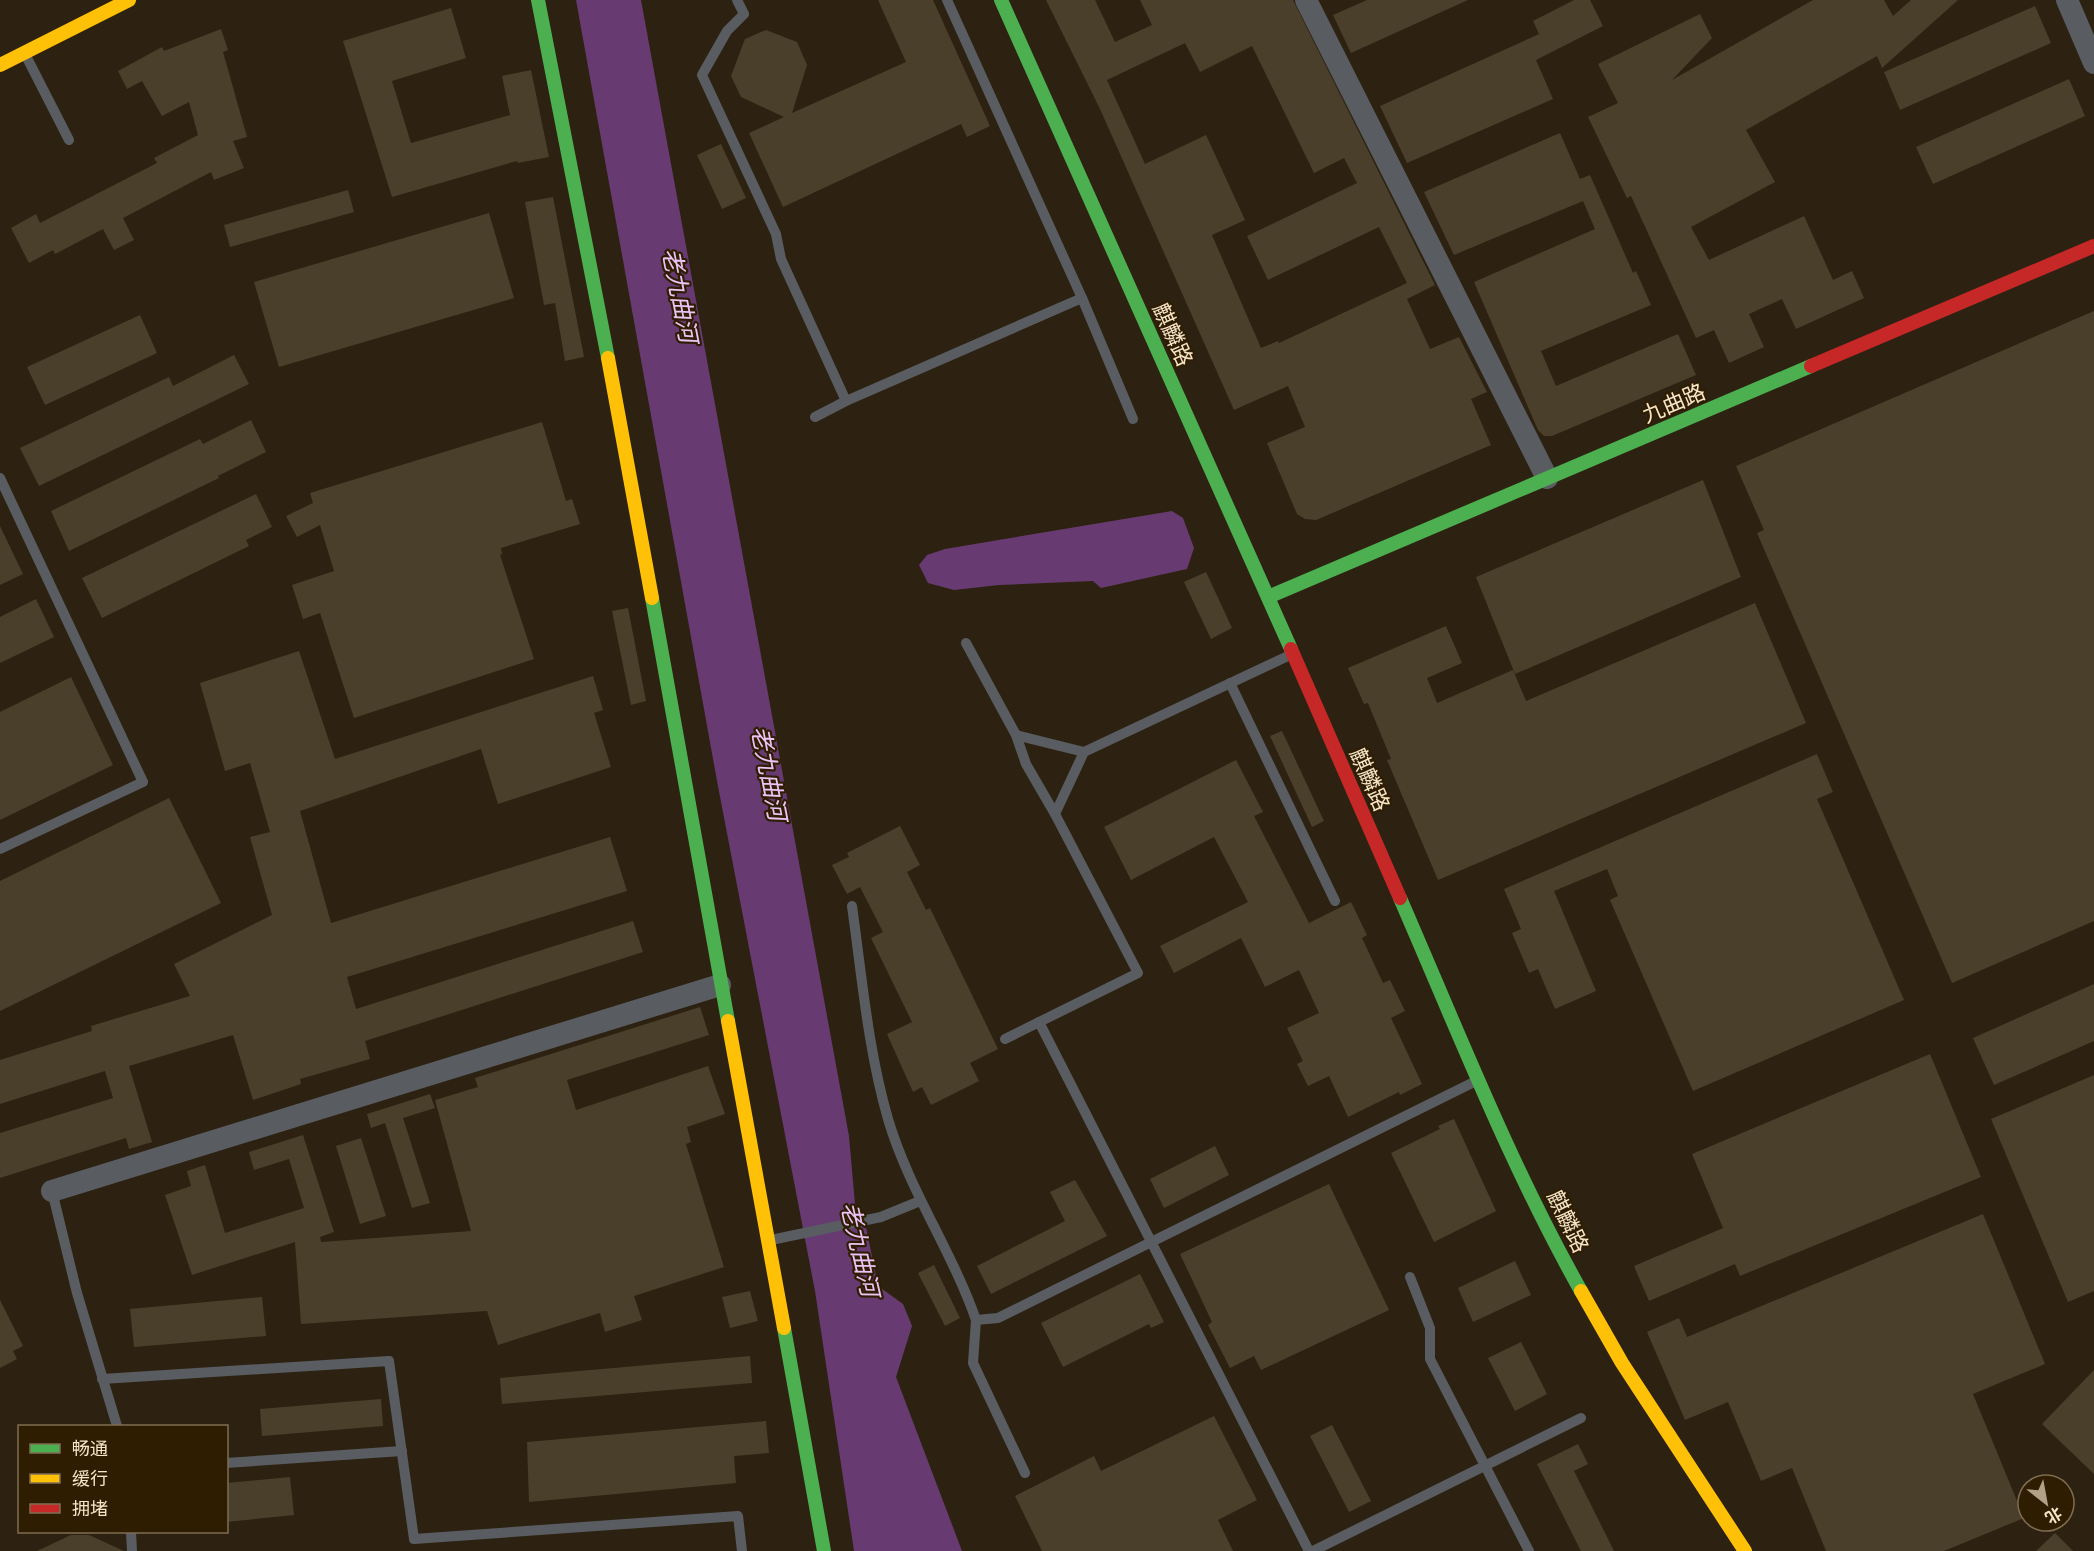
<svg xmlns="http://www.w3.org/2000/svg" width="2094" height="1551" viewBox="0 0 2094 1551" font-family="'Exo 2','Noto Sans SC',sans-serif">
	<rect width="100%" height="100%" fill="#2d2211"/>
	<g fill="#673b71">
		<polygon points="576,0 641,0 849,1136 855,1204 866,1227 878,1286 903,1304 912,1326 896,1377 962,1551 854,1551 815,1291 717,781"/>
		<polygon points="1172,511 1183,518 1194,548 1187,569 1101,588 1093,581 999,585 954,590 928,583 919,565 927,555 945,549"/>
	</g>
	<g fill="#4a3f2a" fill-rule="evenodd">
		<polygon points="878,0 933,0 990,126 967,137 961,124 783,207 749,133 784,117 741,97 731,76 745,39 766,30 797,42 807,65 792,113 906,62"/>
		<path d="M1046,0H1095L1115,42L1152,25L1140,0H1293L1435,285L1407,299L1430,349L1459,337L1487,392L1471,399L1491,445L1316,520L1305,519L1297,514L1267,443L1305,427L1288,386L1234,410L1100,109ZM1185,43L1200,72L1252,46L1314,173L1344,158L1357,183L1247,236L1268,280L1379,227L1407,283L1279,343L1278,341L1261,348L1212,235L1245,220L1206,135L1145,164L1107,80Z"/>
		<polygon points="1367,0 1468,0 1351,53 1333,15"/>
		<polygon points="1574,0 1590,0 1603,26 1536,60 1553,99 1407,163 1380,106 1539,34 1533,21"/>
		<polygon points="1813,0 1884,0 1893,16 1911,0 1958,0 1882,68 1877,56 1746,130 1775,182 1691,227 1709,260 1804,216 1833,280 1852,271 1864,298 1796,329 1782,299 1749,314 1764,347 1729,363 1714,330 1696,338 1631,196 1627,198 1588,117 1618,103 1598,64 1700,14 1712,38 1672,80"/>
		<polygon points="2035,6 2051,43 1900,110 1884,72"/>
		<polygon points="451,8 466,58 392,81 411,143 510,115 502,76 531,70 549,157 518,163 517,161 392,197 343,41"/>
		<polygon points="221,29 228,50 223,52 247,137 233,141 244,168 214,180 211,172 123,218 134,240 114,250 103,229 55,254 53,250 29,263 11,228 36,214 40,223 157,163 154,158 198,135 189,102 162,116 142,81 127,89 118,71 162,47 164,51"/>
		<polygon points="2069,79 2085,116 1933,184 1916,147"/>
		<polygon points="1560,133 1580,179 1590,175 1633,273 1636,271 1651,305 1541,351 1556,386 1678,334 1696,375 1552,436 1544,436 1538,430 1474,282 1595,229 1583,201 1454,255 1424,192"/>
		<polygon points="721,144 746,198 722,209 697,155"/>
		<polygon points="348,190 354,212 230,247 224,225"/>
		<polygon points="553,197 584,357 565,361 555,303 544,305 525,202"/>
		<polygon points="489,213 514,298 279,367 254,282"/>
		<polygon points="2094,311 2094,921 1952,983 1757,533 1764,530 1736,466"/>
		<polygon points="140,315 157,353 45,405 27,367"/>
		<polygon points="234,355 249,384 39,486 20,448 169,377 173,386"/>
		<polygon points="251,420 266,452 218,476 219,478 69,551 51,511 200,439 203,444"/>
		<polygon points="542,422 566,501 572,499 580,524 501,548 502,554 500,555 534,659 354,718 320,613 303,619 292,585 334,571 320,525 297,537 286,516 313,503 310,493"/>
		<polygon points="1703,480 1741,577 1515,674 1476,577"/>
		<polygon points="256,494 272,527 246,540 249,546 102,618 82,578"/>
		<polygon points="0,526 23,574 0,585"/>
		<polygon points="1206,572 1232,628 1211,639 1184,582"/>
		<polygon points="36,599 54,637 0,663 0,617"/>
		<polygon points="1755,603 1806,723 1438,880 1387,760 1391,759 1368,703 1364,704 1348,668 1446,626 1462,663 1427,678 1437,703 1513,670 1526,701"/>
		<polygon points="628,608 646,701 631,705 612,611"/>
		<polygon points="299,651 335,759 593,676 603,710 594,713 611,767 498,804 481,749 300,811 331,923 610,837 627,891 347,977 356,1009 633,921 643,952 365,1041 370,1059 300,1079 301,1084 253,1100 233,1035 129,1066 152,1142 129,1149 126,1138 0,1178 0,1133 113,1098 105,1071 0,1104 0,1060 92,1031 91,1026 190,996 174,964 272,915 250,837 270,832 250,763 225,771 200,683"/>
		<polygon points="71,677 113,765 0,820 0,712"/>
		<polygon points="1282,731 1324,821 1312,827 1270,736"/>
		<polygon points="1817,754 1833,792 1817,799 1904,1000 1693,1091 1610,900 1618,896 1607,869 1554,891 1596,991 1555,1009 1538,969 1529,973 1512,933 1521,929 1504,889"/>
		<polygon points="1236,760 1263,812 1254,816 1309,923 1351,902 1367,935 1362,938 1383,983 1390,980 1405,1011 1391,1018 1422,1084 1400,1095 1399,1092 1348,1117 1329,1076 1308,1086 1297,1064 1303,1061 1287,1028 1319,1013 1299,970 1265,987 1241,938 1174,973 1160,946 1248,902 1214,837 1131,880 1104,827"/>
		<polygon points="169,798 221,903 0,1011 0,881"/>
		<polygon points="900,826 920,865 907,872 926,910 930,908 998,1049 970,1063 979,1081 931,1105 922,1087 913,1092 887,1034 912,1022 871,938 883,932 860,887 847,894 832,865 849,857 847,853"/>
		<polygon points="2094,984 2094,1041 1994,1085 1973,1038"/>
		<polygon points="700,1007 709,1035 567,1080 576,1110 708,1066 725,1114 687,1127 691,1142 686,1144 724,1267 634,1296 642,1320 605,1332 600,1313 498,1345 487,1311 301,1324 295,1242 192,1275 165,1195 191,1186 187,1171 205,1165 225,1233 304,1208 289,1159 254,1170 249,1152 303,1135 334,1232 320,1237 321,1242 471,1231 435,1100 478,1087 475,1078"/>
		<polygon points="1930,1054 1981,1177 1740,1276 1735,1264 1649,1301 1634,1266 1723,1228 1692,1154"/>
		<polygon points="2094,1075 2094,1291 2068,1302 1991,1119"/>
		<polygon points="430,1094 435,1108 403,1118 430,1203 412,1208 385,1123 371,1128 367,1114"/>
		<polygon points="1454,1119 1496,1211 1434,1242 1391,1153 1440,1129 1438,1126"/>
		<polygon points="361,1138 386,1216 360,1224 336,1146"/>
		<polygon points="1215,1146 1229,1175 1164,1208 1150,1179"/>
		<polygon points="1075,1180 1107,1236 991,1294 977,1266 1065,1221 1050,1192"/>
		<polygon points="1329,1184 1389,1310 1261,1370 1254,1356 1230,1368 1208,1325 1212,1322 1180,1254"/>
		<polygon points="1983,1214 2045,1364 1973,1394 2024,1518 1944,1551 1826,1551 1792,1468 1761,1481 1728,1402 1685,1420 1647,1332 1679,1318 1687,1337"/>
		<polygon points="1515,1261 1531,1295 1473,1322 1458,1288"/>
		<polygon points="934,1265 960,1318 945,1326 918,1273"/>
		<polygon points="1140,1274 1164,1322 1151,1328 1149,1324 1063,1367 1041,1323"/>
		<polygon points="750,1291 758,1321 730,1328 722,1297"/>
		<polygon points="262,1297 266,1336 134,1347 130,1309"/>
		<polygon points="0,1300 23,1346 13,1351 17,1359 0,1368"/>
		<polygon points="1521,1342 1547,1394 1515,1411 1488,1358"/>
		<polygon points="750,1356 752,1383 502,1404 500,1378"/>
		<polygon points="2094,1370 2094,1474 2042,1424"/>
		<polygon points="381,1399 383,1426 262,1436 260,1409"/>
		<polygon points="1214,1416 1257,1500 1218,1520 1233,1551 1042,1551 1015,1496 1094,1456 1101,1471"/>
		<polygon points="766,1421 769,1453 734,1456 736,1483 529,1502 527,1442"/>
		<polygon points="1332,1425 1371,1501 1349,1512 1310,1436"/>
		<polygon points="1578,1444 1588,1464 1574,1471 1614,1551 1581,1551 1537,1464"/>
		<polygon points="290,1477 294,1515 226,1522 226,1483"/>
		<polygon points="2055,1533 2073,1551 2036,1551"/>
		<polygon points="71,1535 89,1535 124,1551 37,1551"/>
	</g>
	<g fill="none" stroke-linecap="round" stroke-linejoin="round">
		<g stroke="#595d62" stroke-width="10">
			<polyline points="737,0 744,14 727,31 702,75 776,234 781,259 846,401"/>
			<polyline points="25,54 69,140"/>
			<polyline points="1082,298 1133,419"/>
			<polyline points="815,417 846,401 1082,298 947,0"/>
			<polyline points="0,478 143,782 0,849"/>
			<polyline points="966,643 1016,735 1026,764 1055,814"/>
			<polyline points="1230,683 1335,901"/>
			<polyline points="1016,735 1084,752"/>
			<path d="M852,906C862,977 868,1050 888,1119C909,1190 952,1251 976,1320"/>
			<polyline points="1039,1022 1309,1551"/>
			<polyline points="1005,1039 1138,973 1055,814 1084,752 1290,655"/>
			<polyline points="52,1191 77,1293 117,1426"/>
			<polyline points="771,1240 881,1217 920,1201"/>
			<polyline points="1410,1277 1430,1328 1430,1359 1529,1551"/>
			<polyline points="102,1379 389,1361 414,1539 738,1516 742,1551"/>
			<polyline points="226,1463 402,1451"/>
			<polyline points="1025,1473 973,1363 976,1320 998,1318 1476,1081"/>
			<polyline points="131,1532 132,1551"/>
			<polyline points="1313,1551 1581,1418"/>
		</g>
		<g stroke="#595d62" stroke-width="22">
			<polyline points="1306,0 1547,478"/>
			<polyline points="2067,0 2094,63"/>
			<polyline points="52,1191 720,985"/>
		</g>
		<g stroke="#4caf50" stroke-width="14">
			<polyline points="538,0 608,358"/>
			<polyline points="1001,0 1291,649"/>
			<polyline points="1268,597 1811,366"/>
			<polyline points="652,598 728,1021"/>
			<path d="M1400,898C1457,1029 1511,1167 1581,1291"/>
			<polyline points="784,1328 824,1551"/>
		</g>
		<g stroke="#ffc107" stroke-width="14">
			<polyline points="0,65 129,0"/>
			<polyline points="608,358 652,598"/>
			<polyline points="728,1021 784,1328"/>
			<polyline points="1581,1291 1622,1363 1745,1551"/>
		</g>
		<g stroke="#c62828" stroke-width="14">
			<polyline points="1811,366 2094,246"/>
			<polyline points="1291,649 1400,898"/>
		</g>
	</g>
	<g text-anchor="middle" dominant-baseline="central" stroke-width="4.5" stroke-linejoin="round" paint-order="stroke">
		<g font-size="22" fill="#f8e5c8" stroke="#2e1d00">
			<text transform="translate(1174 334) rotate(66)">麒麟路</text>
			<text transform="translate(1673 402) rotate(-23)">九曲路</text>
			<text transform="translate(1371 779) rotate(66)">麒麟路</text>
			<text transform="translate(1569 1221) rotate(64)">麒麟路</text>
		</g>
		<g font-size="24" font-style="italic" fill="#ecc3f7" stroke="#2e1d00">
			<text transform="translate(681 295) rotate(79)">老九曲河</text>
			<text transform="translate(770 773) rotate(79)">老九曲河</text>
			<text transform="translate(861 1249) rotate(77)">老九曲河</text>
		</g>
	</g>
	<rect x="18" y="1425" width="210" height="108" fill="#2e1d00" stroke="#7f6d50" stroke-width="1.5"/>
	<rect x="30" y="1444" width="30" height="9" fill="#4caf50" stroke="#7f6d50" stroke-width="1.5"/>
	<text x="72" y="1455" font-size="18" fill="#f8e5c8">畅通</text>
	<rect x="30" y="1474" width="30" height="9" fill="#ffc107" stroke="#7f6d50" stroke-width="1.5"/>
	<text x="72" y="1485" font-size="18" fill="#f8e5c8">缓行</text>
	<rect x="30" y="1504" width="30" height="9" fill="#c62828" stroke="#7f6d50" stroke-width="1.5"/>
	<text x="72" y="1515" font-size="18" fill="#f8e5c8">拥堵</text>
	<g transform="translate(2046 1503) rotate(149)"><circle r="28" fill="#2e1d00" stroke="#7f6d50" stroke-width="1.5"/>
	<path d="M0-4.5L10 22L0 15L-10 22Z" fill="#b1a188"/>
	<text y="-9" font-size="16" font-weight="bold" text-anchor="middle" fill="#f8e5c8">北</text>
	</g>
</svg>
